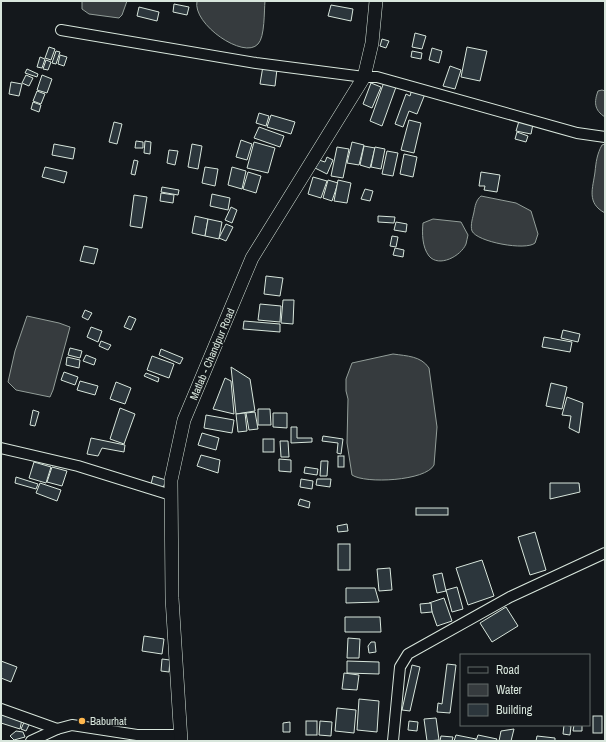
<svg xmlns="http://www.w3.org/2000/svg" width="606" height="742" viewBox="0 0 606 742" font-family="'Archivo Narrow',sans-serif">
	<rect width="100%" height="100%" fill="#14181c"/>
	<g fill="#363b3e" stroke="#939e99">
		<polygon points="82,1 127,1 122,15 119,18 89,14 82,9"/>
		<path d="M197,1H265C264,11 265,37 258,44C244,60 192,24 197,1Z"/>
		<path d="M602,90L605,91V117C594,110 594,102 598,91Z"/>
		<path d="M605,144V213C586,203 593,188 595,172C596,162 597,154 602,145Z"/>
		<path d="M481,196L516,203L531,211L538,234L535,243C526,251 477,242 472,231C470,225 473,217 474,212C475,206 476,200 481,196Z"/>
		<path d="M433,219L461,222L468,235C467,238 467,241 466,244C461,256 439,268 429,256C422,247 422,233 423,223Z"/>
		<polygon points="27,316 59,323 70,327 53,390 50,397 16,390 8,382 15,351"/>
		<path d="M393,354C407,356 421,356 429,368L437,427L434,465C426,481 365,484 352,475L347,443L348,399L346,391V379L352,363Z"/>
	</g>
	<g fill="#2c363c" stroke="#d8e6dc">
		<polygon points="174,4 189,7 187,15 173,12"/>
		<polygon points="331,5 353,9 351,21 328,16"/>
		<polygon points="139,7 159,12 157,21 137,16"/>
		<polygon points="415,33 426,36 422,49 412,47"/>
		<polygon points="382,39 389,41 386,48 380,46"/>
		<polygon points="49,47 55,49 51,60 45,58"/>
		<polygon points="467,47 487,51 480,81 461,77"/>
		<polygon points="432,48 442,51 439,63 429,60"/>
		<polygon points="56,51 60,52 56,64 52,63"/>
		<polygon points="412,51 422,53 421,59 411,57"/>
		<polygon points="60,55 67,57 64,66 58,64"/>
		<polygon points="40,57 45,59 42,68 37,67"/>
		<polygon points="46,60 51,62 48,70 43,69"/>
		<polygon points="263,66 277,69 275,86 260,84"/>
		<polygon points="450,66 461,70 455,89 443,86"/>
		<polygon points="27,69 38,74 37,77 25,73"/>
		<polygon points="26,75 33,78 29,86 22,83"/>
		<polygon points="42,75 52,79 47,93 37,90"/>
		<polygon points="11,82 22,84 19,96 9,94"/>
		<polygon points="384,82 396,87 382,126 370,121"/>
		<polygon points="371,83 381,87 372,108 363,104"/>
		<polygon points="412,89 425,94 417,114 409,111 403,127 395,124 406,94 410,96"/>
		<polygon points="37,91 45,94 41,104 33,101"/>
		<polygon points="33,102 41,105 39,112 31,109"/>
		<polygon points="259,113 269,116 266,126 256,123"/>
		<polygon points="271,115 295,122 291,134 267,127"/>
		<polygon points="409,120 421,123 414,153 401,150"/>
		<polygon points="519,121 533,124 531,134 516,131"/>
		<polygon points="114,122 122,124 117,144 109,142"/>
		<polygon points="259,127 284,136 280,147 254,138"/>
		<polygon points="517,132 528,136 526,142 515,139"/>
		<polygon points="241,140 252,144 247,160 236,157"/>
		<polygon points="136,141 143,142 143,148 135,148"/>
		<polygon points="145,141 151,142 150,154 144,153"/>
		<polygon points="254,142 275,148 268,173 247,168"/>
		<polygon points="352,142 364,145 359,165 347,163"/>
		<polygon points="54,144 75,148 73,159 52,155"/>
		<polygon points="192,144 202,146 198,169 188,167"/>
		<polygon points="364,146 375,148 370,168 360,165"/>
		<polygon points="337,147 349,149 343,178 331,176"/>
		<polygon points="375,147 385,149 381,169 371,167"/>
		<polygon points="169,150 178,151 175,165 167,163"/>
		<polygon points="387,151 398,153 393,176 382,174"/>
		<polygon points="404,154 417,157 413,177 400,174"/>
		<polygon points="327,157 333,160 327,174 315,168 319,160 325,162"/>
		<polygon points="134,160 138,161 135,175 131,174"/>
		<polygon points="45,167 67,172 64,183 42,177"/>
		<polygon points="205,167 218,169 215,186 202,183"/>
		<polygon points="232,167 246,171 242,189 228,185"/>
		<polygon points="248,172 261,176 256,193 243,189"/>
		<polygon points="481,172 500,175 497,192 484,190 485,186 479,186"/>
		<polygon points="313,177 327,181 321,198 308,194"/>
		<polygon points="328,180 338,183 332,201 323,198"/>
		<polygon points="338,180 351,183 347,203 334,201"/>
		<polygon points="162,187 179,190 178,195 161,192"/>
		<polygon points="365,189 373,191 370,201 361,199"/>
		<polygon points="161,193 174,195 173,203 160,201"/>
		<polygon points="212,194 230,198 228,210 210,206"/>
		<polygon points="134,195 147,197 142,228 130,226"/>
		<polygon points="231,207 237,210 232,223 225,220"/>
		<polygon points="195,216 208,219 205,236 192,233"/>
		<polygon points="378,216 395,217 394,223 378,222"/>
		<polygon points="208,219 222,222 219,239 205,236"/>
		<polygon points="396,222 407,224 406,232 394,230"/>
		<polygon points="226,224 233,227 226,241 219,238"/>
		<polygon points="392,236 398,237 396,247 390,246"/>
		<polygon points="84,246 98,249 94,264 80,261"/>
		<polygon points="395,248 404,250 403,257 393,255"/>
		<polygon points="266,276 283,278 280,296 264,294"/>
		<polygon points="283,300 294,300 293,324 281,323"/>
		<polygon points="260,304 281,306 280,322 258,320"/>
		<polygon points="85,310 92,313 88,320 82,317"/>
		<polygon points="129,316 136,319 131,330 124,327"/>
		<polygon points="244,321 280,324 280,332 243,329"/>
		<polygon points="91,327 102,331 98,342 87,337"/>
		<polygon points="563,330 580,334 578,342 561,338"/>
		<polygon points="544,337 572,342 570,352 542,347"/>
		<polygon points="101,341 111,345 108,350 99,346"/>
		<polygon points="70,348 82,351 80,358 68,355"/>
		<polygon points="161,349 183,358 180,364 159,355"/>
		<polygon points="86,355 96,359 94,365 83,361"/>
		<polygon points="152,356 174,364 169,378 147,370"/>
		<polygon points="67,357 80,360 79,368 66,365"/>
		<polygon points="231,367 250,379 255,411 236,414"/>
		<polygon points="64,372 78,377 75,385 61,380"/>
		<polygon points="146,373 159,378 158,382 144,376"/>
		<polygon points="225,378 231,381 234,414 213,409"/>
		<polygon points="80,381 98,386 95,395 77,390"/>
		<polygon points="116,382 131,388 125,404 110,399"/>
		<polygon points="551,383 567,387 562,409 546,406"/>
		<polygon points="567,397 583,403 579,433 569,428 571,416 562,415"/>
		<polygon points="120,408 135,414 124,444 110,439"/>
		<polygon points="258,409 270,409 271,425 258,425"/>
		<polygon points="33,410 39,412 35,426 30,425"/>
		<polygon points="255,412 258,429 249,430 246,413"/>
		<polygon points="245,413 247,431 238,432 236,414"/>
		<polygon points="273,413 287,413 287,428 273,427"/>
		<polygon points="206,415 234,420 232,433 204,428"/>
		<polygon points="291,427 297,427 297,438 312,438 312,442 291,443"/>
		<polygon points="202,433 219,438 216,450 198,445"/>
		<polygon points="323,436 343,439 341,454 337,453 338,443 322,441"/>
		<polygon points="91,438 125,445 124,452 102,448 98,456 87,454"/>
		<rect x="263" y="439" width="11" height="13"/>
		<polygon points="280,441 288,441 289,457 281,457"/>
		<polygon points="201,455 220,460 218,473 197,466"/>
		<rect x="338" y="456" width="6" height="11"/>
		<polygon points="279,459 291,460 291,472 279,471"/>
		<polygon points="321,461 328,461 327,476 320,476"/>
		<polygon points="34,462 51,467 46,483 29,478"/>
		<polygon points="52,467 67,471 62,486 47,482"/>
		<polygon points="305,467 318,469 317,475 304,473"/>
		<polygon points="153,476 166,480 163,488 151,484"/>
		<polygon points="16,477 38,484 36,489 15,483"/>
		<polygon points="301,479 313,481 312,489 300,487"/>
		<polygon points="317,479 331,479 330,487 316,485"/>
		<polygon points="40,483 61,490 57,501 36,493"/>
		<polygon points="550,483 579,483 580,492 550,499"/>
		<polygon points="300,499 310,502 309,508 298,505"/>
		<rect x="416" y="508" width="32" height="7"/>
		<polygon points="347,524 348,531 338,532 337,526"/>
		<polygon points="535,532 546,570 530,575 518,537"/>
		<rect x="338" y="544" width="12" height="26"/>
		<polygon points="482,560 494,596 468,605 456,568"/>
		<polygon points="390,568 392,590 379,591 377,569"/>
		<polygon points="442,573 446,591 437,593 433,575"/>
		<polygon points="457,587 463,609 452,612 446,590"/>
		<polygon points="346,588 375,588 379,602 346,603"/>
		<polygon points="444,598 452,621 437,626 429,603"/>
		<polygon points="431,603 432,612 421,613 420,604"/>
		<polygon points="506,607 518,626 492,642 480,623"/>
		<polygon points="345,617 380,617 381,632 345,632"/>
		<polygon points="144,636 164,639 162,654 142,651"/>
		<polygon points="348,638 360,639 359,658 347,658"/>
		<polygon points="371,642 375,642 376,652 369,653 368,646"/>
		<polygon points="162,659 170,660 169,672 161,671"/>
		<polygon points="1,661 17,667 11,682 1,678"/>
		<polygon points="347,661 379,662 379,674 347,673"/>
		<polygon points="447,664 456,665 450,713 437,712 438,703 442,704"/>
		<polygon points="412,665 420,667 410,711 402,710"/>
		<polygon points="344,673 359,675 357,690 342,689"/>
		<polygon points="359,699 379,701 377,732 357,730"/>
		<polygon points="337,708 356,710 354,733 335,731"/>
		<polygon points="1,713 22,719 20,729 1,723"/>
		<rect x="593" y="716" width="9" height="17"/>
		<polygon points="436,718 439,740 427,741 424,719"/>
		<polygon points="25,720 30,723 26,731 21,729"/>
		<rect x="306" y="721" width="11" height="14"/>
		<polygon points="320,721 332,722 331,736 319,735"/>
		<polygon points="409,721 418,722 417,731 408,730"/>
		<polygon points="290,722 290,732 283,732 283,723"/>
		<polygon points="564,725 571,726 570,735 563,734"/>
		<polygon points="574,725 582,725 582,731 573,731"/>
		<polygon points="514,729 511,741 499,741 501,731"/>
		<polygon points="16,731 23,732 25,737 14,740 10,736"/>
		<polygon points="456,735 476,739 475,741 454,741"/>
		<polygon points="478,735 497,739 496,741 476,741"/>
		<polygon points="441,736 453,737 452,741 440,741"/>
		<polygon points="537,736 555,738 555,741 536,741"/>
	</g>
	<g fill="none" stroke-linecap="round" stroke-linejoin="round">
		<defs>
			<g id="minor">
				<polyline points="61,30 256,63 364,77 377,77 577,133 605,137"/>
				<polyline points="1,448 78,466 171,495"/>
				<polyline points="1,709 57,729"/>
				<polyline points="31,741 57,729 72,725 137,735 181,735"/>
				<polyline points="393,741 400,667 408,654 510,597 605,553"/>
			</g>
			<polyline id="major" points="181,741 172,598 171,480 184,420 252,258 364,77 372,43 376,1"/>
		</defs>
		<use href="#minor" stroke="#d8e6dc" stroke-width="12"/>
		<use href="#major" stroke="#d8e6dc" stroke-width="14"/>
		<use href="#minor" stroke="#14181c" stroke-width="10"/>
		<use href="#major" stroke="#14181c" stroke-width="13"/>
	</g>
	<circle fill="#ffb74d" stroke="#14181c" stroke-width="1.5" cx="82" cy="721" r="4"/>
	<g text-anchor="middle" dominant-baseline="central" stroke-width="3" stroke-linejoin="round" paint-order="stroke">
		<g font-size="11" fill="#d8e6dc" stroke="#14181c">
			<text transform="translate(212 354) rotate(-67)">Matlab - Chandpur Road</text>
		</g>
		<g font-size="11" fill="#d8e6dc" stroke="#14181c" text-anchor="start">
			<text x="90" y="721">Baburhat</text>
		</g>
	</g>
	<rect width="606" height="742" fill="none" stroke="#d8e6dc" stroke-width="4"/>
	<rect x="460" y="654" width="130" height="72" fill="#14181c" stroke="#626a69"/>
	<rect x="468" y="667" width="20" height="6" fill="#14181c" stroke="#626a69"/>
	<text x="496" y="674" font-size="12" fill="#d8e6dc">Road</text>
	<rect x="468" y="684" width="20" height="12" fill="#363b3e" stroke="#626a69"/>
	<text x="496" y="694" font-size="12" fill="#d8e6dc">Water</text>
	<rect x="468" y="704" width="20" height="12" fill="#2c363c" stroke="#626a69"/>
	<text x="496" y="714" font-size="12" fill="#d8e6dc">Building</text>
</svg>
